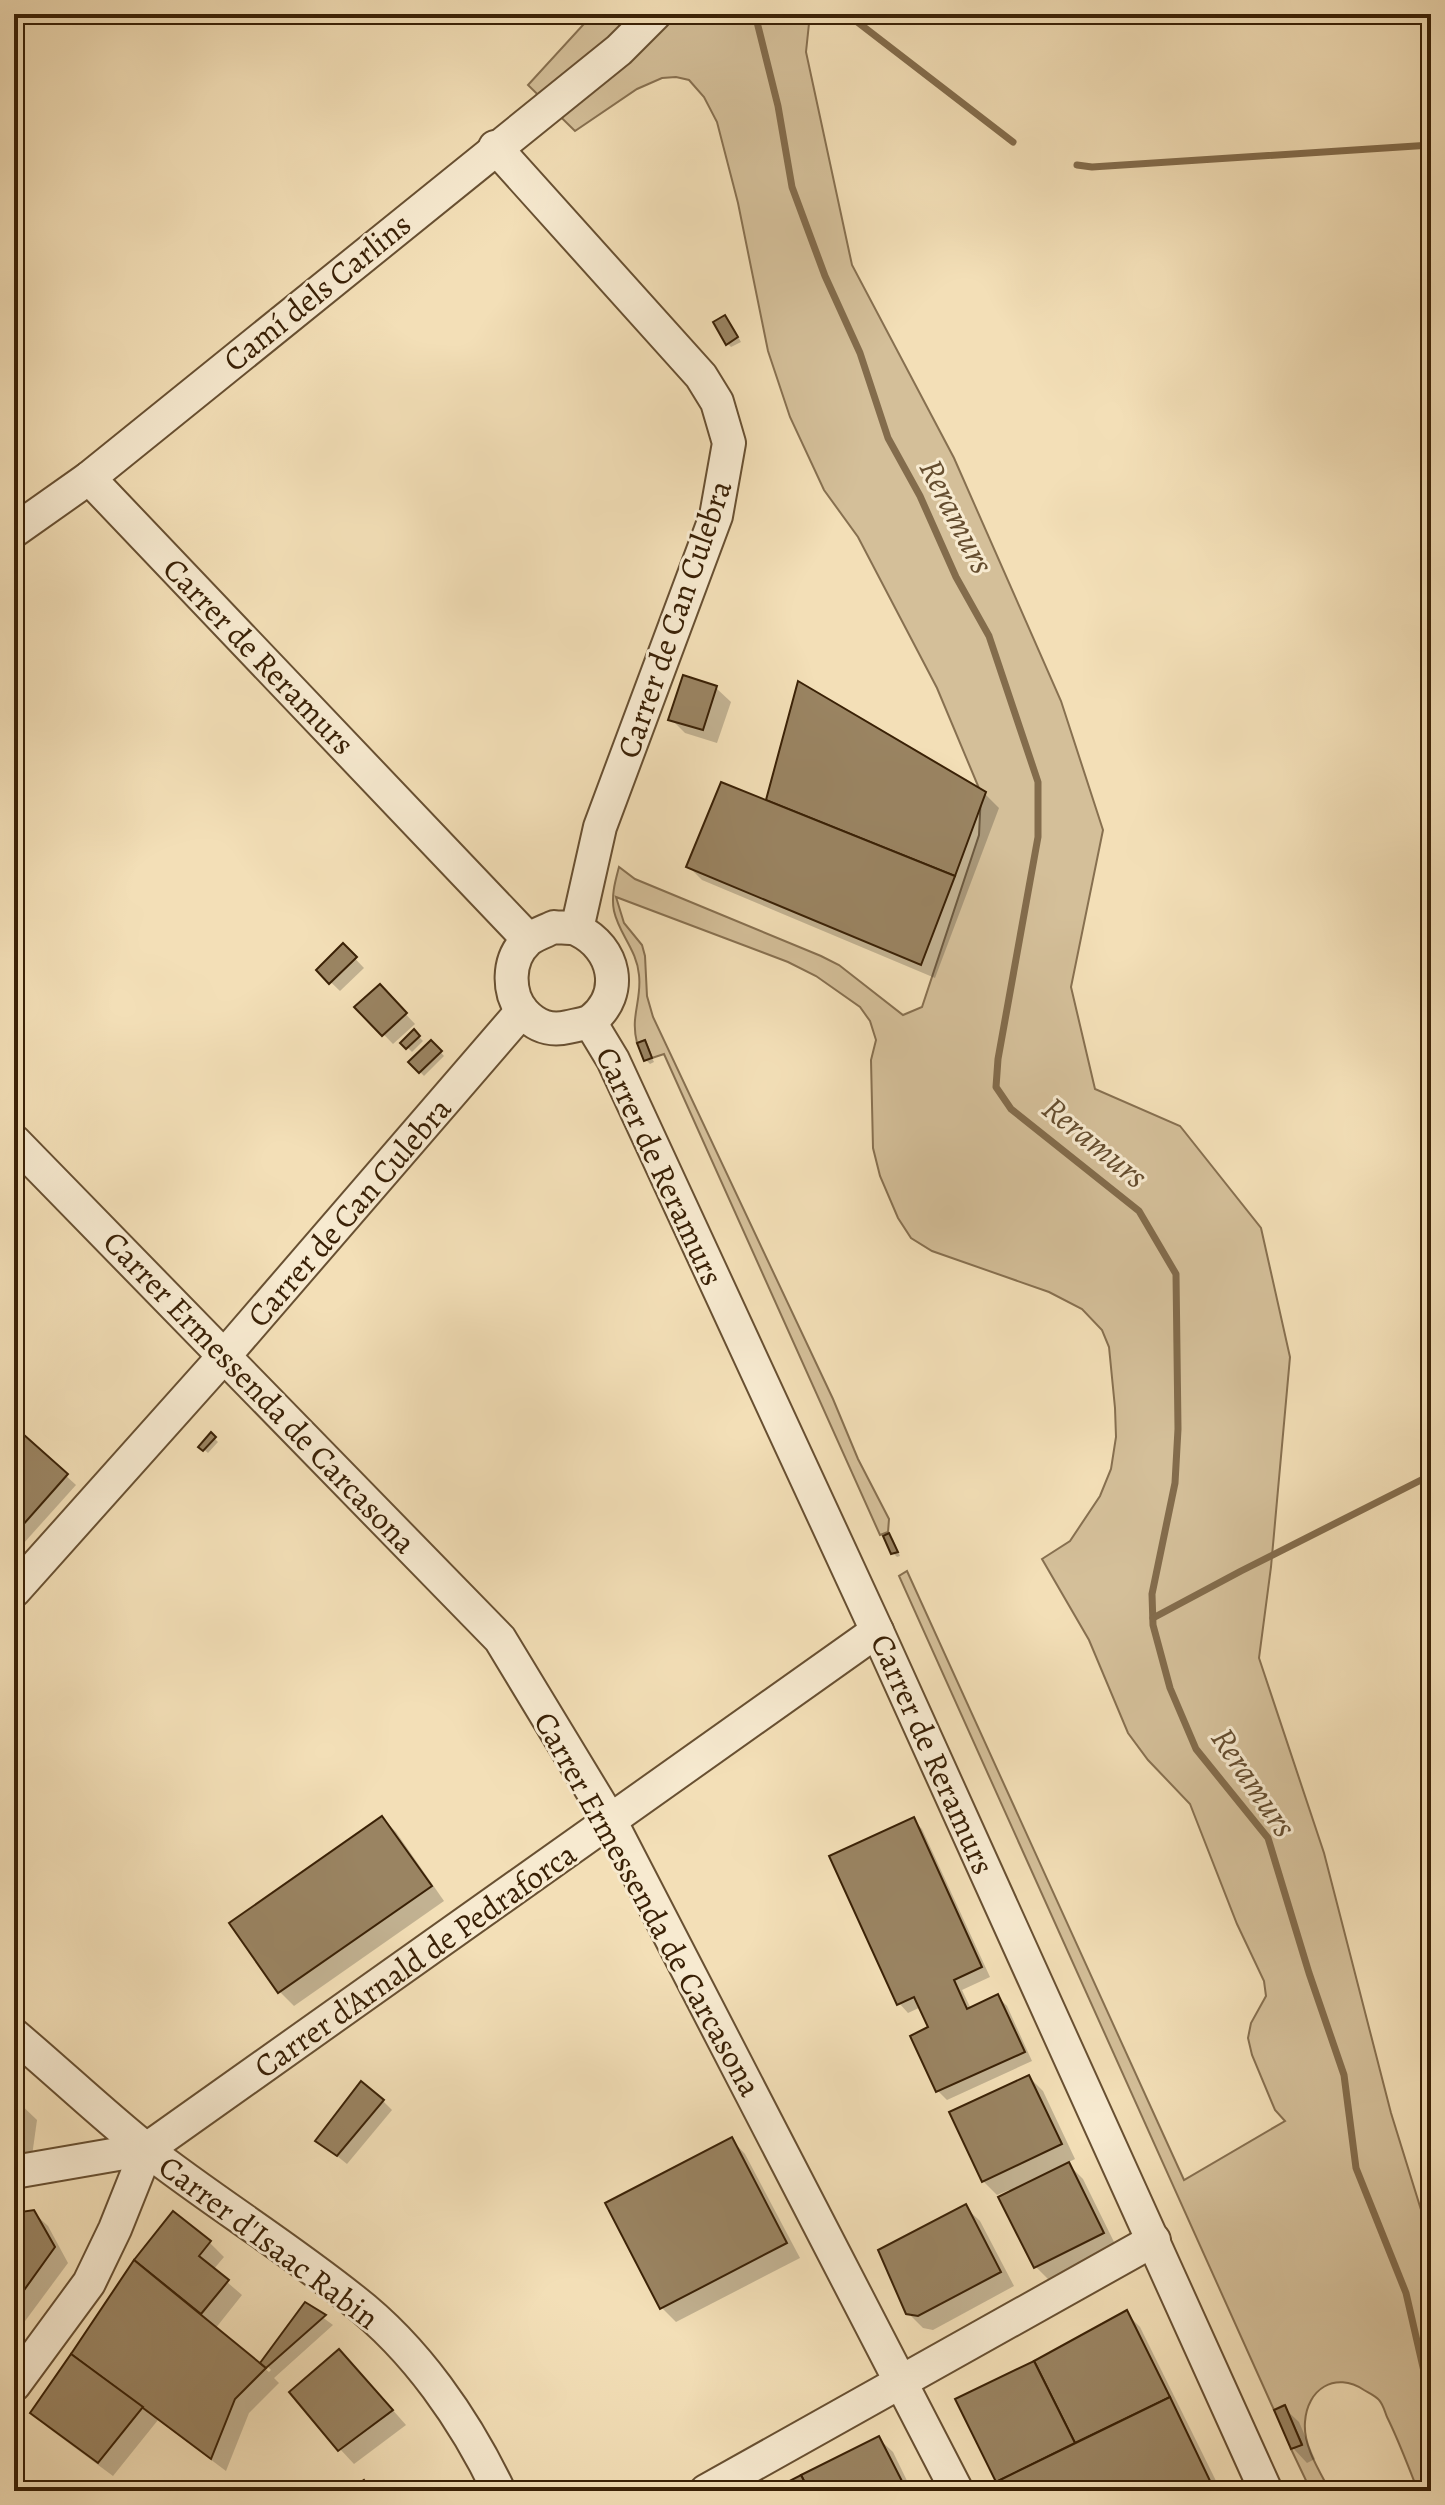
<svg xmlns="http://www.w3.org/2000/svg" width="1445" height="2505" viewBox="0 0 1445 2505" font-family="Alegreya,serif">
	<rect width="100%" height="100%" fill="#f3dfb7"/>
	<filter id="stains"><feTurbulence type="fractalNoise" baseFrequency=".0025" numOctaves="4"/><feColorMatrix values="0 0 0 0 .2 0 0 0 0 .09 0 0 0 0 .02 0 0 0 .5 -.17"/></filter>
	<radialGradient id="worn" r=".72"><stop offset=".6" stop-color="#630" stop-opacity="0"/><stop offset="1" stop-color="#630" stop-opacity=".3"/></radialGradient>
	<path fill="#d4bf99" stroke="#877050" stroke-width="2" d="M593,14H810L806,52L852,265L954,458L1061,701L1103,830L1071,987L1095,1089L1180,1126L1261,1228L1290,1357L1271,1567L1259,1658L1324,1853L1391,2113L1431,2242V2491H1418C1408,2466 1399,2441 1387,2417C1385,2412 1383,2404 1379,2400C1376,2396 1369,2393 1364,2390C1335,2371 1307,2389 1305,2422C1303,2446 1319,2470 1330,2491H1311L1291,2449L1302,2444L1284,2405L1274,2410L899,1576L907,1571L1184,2180L1285,2121L1275,2110L1252,2055L1248,2038L1251,2023L1266,1996L1264,1981L1237,1924L1190,1804L1148,1760L1128,1733L1089,1640L1042,1559L1070,1541L1100,1496L1111,1469L1116,1437L1115,1408L1109,1347L1102,1330L1082,1309L1049,1292L932,1251L911,1238L898,1218L880,1176L873,1148L871,1060L876,1040L870,1021L860,1007L816,976L788,962L616,897L624,923L642,945L645,956L647,996L653,1017L833,1399L858,1459L889,1519L888,1532L880,1535L664,1054L652,1058L645,1040L637,1043C630,1016 642,1000 639,975C637,950 619,934 614,911C611,896 615,882 619,867L635,879L821,956L839,965L903,1015L922,1007L979,835L981,793L937,688L858,537L824,490L790,417L768,351L738,203L717,122L704,97L689,80L676,77L662,78L637,89L575,131L528,85Z"/>
	<g fill="#0003">
		<polygon points="729,321 741,342 731,347 727,343"/>
		<polygon points="799,684 985,794 999,808 935,978 702,880 688,866 768,803"/>
		<polygon points="716,688 731,702 717,743 685,733 671,719"/>
		<polygon points="343,946 364,968 340,991 318,970"/>
		<polygon points="379,986 415,1024 393,1044 357,1007"/>
		<polygon points="414,1032 423,1041 412,1052 403,1043"/>
		<polygon points="431,1042 444,1056 424,1076 411,1062"/>
		<polygon points="644,1042 654,1062 650,1064 646,1060"/>
		<polygon points="14,1428 76,1485 14,1554"/>
		<polygon points="211,1435 218,1442 208,1453 201,1447"/>
		<polygon points="889,1535 893,1539 900,1556 897,1557 893,1553"/>
		<polygon points="382,1818 396,1832 444,1901 294,2006 280,1992 232,1923"/>
		<polygon points="913,1820 922,1829 990,1977 962,1990 971,2009 998,1997 1007,2006 1032,2061 947,2100 938,2091 931,2028 921,2007 908,2013 899,2003"/>
		<polygon points="1029,2077 1043,2091 1075,2159 1067,2163 1083,2179 1117,2248 1050,2281 1036,2267 1009,2190 997,2195 983,2181"/>
		<polygon points="14,2098 37,2120 32,2156 14,2158"/>
		<polygon points="383,2101 392,2110 347,2164 317,2140"/>
		<polygon points="731,2139 745,2154 800,2258 676,2322 662,2308 608,2204"/>
		<polygon points="965,2207 980,2221 1014,2286 933,2330 923,2328 908,2313"/>
		<polygon points="33,2212 48,2226 68,2263 14,2336 14,2215"/>
		<polygon points="210,2243 224,2257 213,2270 242,2295 215,2329 269,2372 271,2370 263,2362 306,2305 333,2325 274,2378 279,2383 249,2413 226,2471 158,2420 113,2476 47,2427 33,2412 136,2261"/>
		<polygon points="1126,2313 1140,2327 1221,2491 1002,2491 958,2400"/>
		<polygon points="353,2365 406,2425 354,2464 340,2449"/>
		<polygon points="1284,2408 1299,2422 1315,2459 1307,2463 1293,2448"/>
		<polygon points="878,2438 893,2452 912,2491 775,2491"/>
	</g>
	<g fill="none" stroke-linecap="round" stroke-linejoin="round">
		<g stroke="#836c4c" stroke-width="7">
			<polyline points="755,14 778,106 792,187 825,276 860,353 888,438 920,496 956,577 989,636 1038,782 1038,837 998,1059 996,1087 1011,1109 1139,1211 1176,1274 1178,1429 1175,1483 1152,1594 1153,1625 1170,1688 1196,1749 1268,1838 1309,1973 1344,2075 1356,2168 1406,2293 1431,2402"/>
			<polyline points="847,14 1013,142"/>
			<polyline points="1077,165 1092,167 1431,145"/>
			<polyline points="1153,1618 1241,1571 1431,1475"/>
		</g>
	</g>
	<g fill="#9a8462" stroke="#3a2106" stroke-width="2">
		<polygon points="725,315 738,337 726,345 713,322"/>
		<polygon points="683,675 717,686 703,730 668,720"/>
		<polygon points="798,681 986,792 955,876 766,800"/>
		<polygon points="721,782 955,876 921,965 686,867"/>
		<polygon points="343,943 357,957 329,984 316,970"/>
		<polygon points="380,984 407,1013 382,1036 354,1007"/>
		<polygon points="414,1029 420,1036 406,1049 400,1043"/>
		<polygon points="431,1040 442,1051 419,1073 408,1062"/>
		<polygon points="645,1040 652,1058 644,1061 637,1043"/>
		<polygon points="14,1426 68,1474 14,1535"/>
		<polygon points="211,1432 216,1437 203,1451 198,1447"/>
		<polygon points="889,1533 898,1552 891,1554 883,1536"/>
		<polygon points="382,1816 432,1886 278,1993 229,1923"/>
		<polygon points="914,1817 982,1967 954,1980 967,2009 998,1994 1025,2052 936,2092 910,2036 928,2027 914,1997 897,2005 829,1856"/>
		<polygon points="1029,2075 1062,2144 982,2182 949,2112"/>
		<polygon points="361,2081 384,2100 337,2156 315,2141"/>
		<polygon points="14,2096 24,2104 18,2142 14,2143"/>
		<polygon points="732,2137 787,2243 660,2309 605,2203"/>
		<polygon points="1069,2162 1104,2233 1034,2268 998,2197"/>
		<polygon points="966,2204 1001,2272 918,2316 906,2314 878,2250"/>
		<polygon points="34,2210 55,2247 22,2293 14,2294 14,2213"/>
		<polygon points="173,2211 211,2241 199,2256 229,2280 201,2314 134,2260"/>
		<polygon points="134,2260 266,2368 235,2399 211,2459 71,2354"/>
		<polygon points="305,2302 326,2315 266,2368 260,2363"/>
		<polygon points="1127,2310 1170,2397 1075,2443 1034,2361"/>
		<polygon points="339,2349 393,2410 338,2451 289,2392"/>
		<polygon points="71,2354 143,2407 98,2463 30,2413"/>
		<polygon points="1034,2361 1075,2443 996,2482 955,2399"/>
		<polygon points="1170,2397 1212,2485 1199,2491 1000,2491 996,2482"/>
		<polygon points="1285,2405 1302,2445 1291,2449 1274,2410"/>
		<polygon points="879,2436 907,2491 809,2491 801,2475"/>
		<polygon points="801,2475 809,2491 770,2491"/>
		<polygon points="364,2480 372,2491 348,2491"/>
	</g>
	<g fill="none" stroke-linecap="round" stroke-linejoin="round">
		<defs>
			<g id="minor">
				<polyline points="495,147 701,376 717,402 729,443 716,516 600,827 577,929"/>
				<polyline points="89,478 528,939"/>
				<polyline points="14,531 89,478 619,50 655,14"/>
				<path d="M554,927C561,928 572,927 578,930C615,948 625,993 592,1020C586,1024 576,1025 568,1027C551,1031 537,1027 524,1013C507,994 507,959 527,941C533,935 546,931 554,927Z"/>
				<polyline points="590,1022 613,1060 877,1631 1266,2491"/>
				<polyline points="14,1141 500,1639 611,1822 957,2491"/>
				<polyline points="14,1591 225,1355 522,1011"/>
				<path d="M14,2035C59,2073 101,2113 147,2150C214,2202 287,2247 353,2300C416,2349 465,2420 499,2491"/>
				<polyline points="14,2172 147,2149 877,1631"/>
				<polyline points="14,2385 89,2283 115,2229 147,2149"/>
				<polyline points="706,2491 1154,2240"/>
			</g>
		</defs>
		<use href="#minor" stroke="#685032" stroke-width="36"/>
		<use href="#minor" stroke="#f7ead0" stroke-width="32"/>
	</g>
	<g text-anchor="middle" dominant-baseline="central" stroke-width="6" stroke-linejoin="round" paint-order="stroke">
		<g font-size="32" fill="#3a2106" stroke="#f7ead0">
			<text transform="translate(317 292) rotate(-39)">Camí dels Carlins</text>
			<text transform="translate(674 619) rotate(-71)">Carrer de Can Culebra</text>
			<text transform="translate(259 656) rotate(46)">Carrer de Reramurs</text>
			<text transform="translate(660 1166) rotate(65)">Carrer de Reramurs</text>
			<text transform="translate(349 1212) rotate(-49)">Carrer de Can Culebra</text>
			<text transform="translate(260 1392) rotate(46)">Carrer Ermessenda de Carcasona</text>
			<text transform="translate(933 1754) rotate(66)">Carrer de Reramurs</text>
			<text transform="translate(648 1904) rotate(61)">Carrer Ermessenda de Carcasona</text>
			<text transform="translate(415 1960) rotate(-35)">Carrer d'Arnald de Pedraforca</text>
			<text transform="translate(269 2242) rotate(37)">Carrer d'Isaac Rabin</text>
		</g>
		<g font-size="34" font-style="italic" fill="#654d2f" stroke="#f7ead0">
			<text transform="translate(957 516) rotate(63)">Reramurs</text>
			<text transform="translate(1095 1142) rotate(39)">Reramurs</text>
			<text transform="translate(1254 1782) rotate(56)">Reramurs</text>
		</g>
	</g>
	<rect width="1445" height="2505" fill="none" stroke="#f3dfb7" stroke-width="48"/>
	<rect x="16" y="16" width="1413" height="2473" fill="none" stroke="#3a2106" stroke-width="4"/>
	<rect x="24" y="24" width="1397" height="2457" fill="none" stroke="#3a2106" stroke-width="2"/>
	<rect width="100%" height="100%" filter="url(#stains)"/>
	<rect width="100%" height="100%" fill="url(#worn)"/>
</svg>
